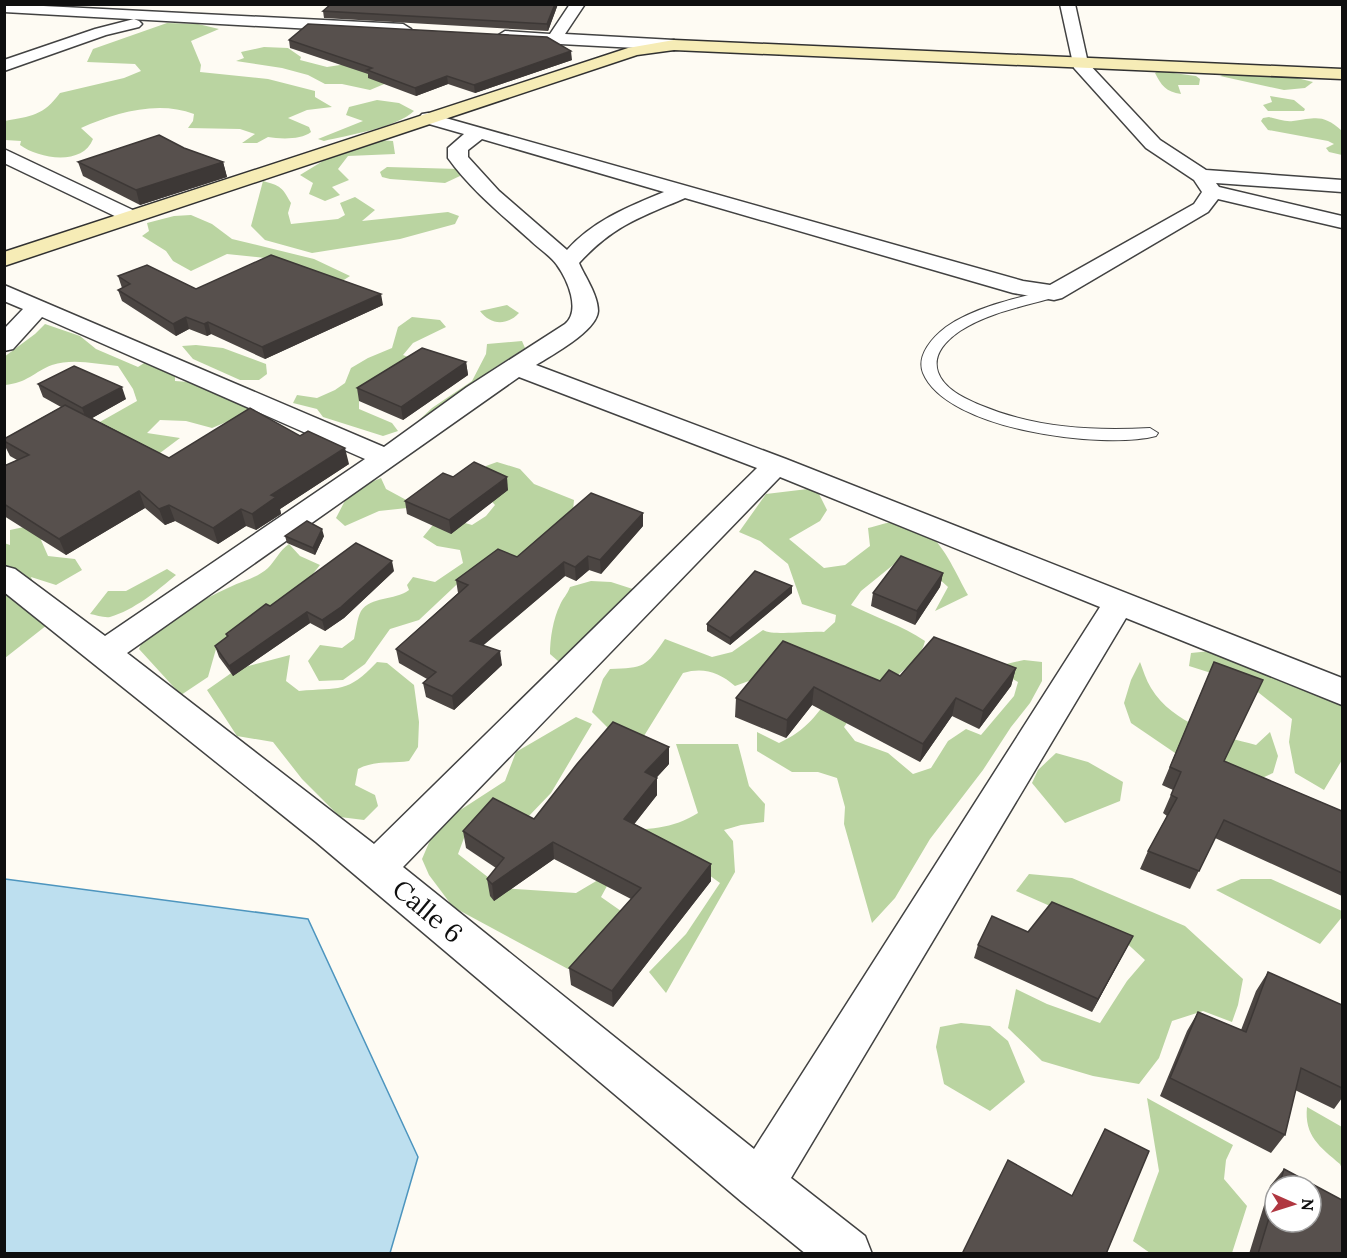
<svg xmlns="http://www.w3.org/2000/svg" width="1347" height="1258" viewBox="0 0 1347 1258" font-family="Lora,serif">
	<rect width="100%" height="100%" fill="#fefbf3"/>
	<g fill="#bad4a1">
		<path d="M167,23L198,24L219,29L191,41L201,65L200,72L268,79L315,91V97L332,107L307,110L288,118L309,127L311,132C301,140 280,139 268,137L257,143H242L255,134L240,129L188,128L193,121L194,114C157,100 115,113 81,128L93,139C83,166 39,159 20,145L21,141L5,140V121C31,116 43,116 60,93L124,78L141,71L135,64L87,62L93,49Z"/>
		<polygon points="264,47 288,48 301,57 300,60 327,67 353,63 413,72 370,90 342,84 325,84 308,75 282,68 236,61 244,58 241,52"/>
		<path d="M1158,71L1196,76L1200,79L1199,85H1178L1181,94C1166,92 1161,85 1155,73Z"/>
		<polygon points="1228,73 1297,78 1313,82 1305,88 1284,90 1220,76"/>
		<polygon points="1270,96 1294,100 1305,109 1304,111 1268,111 1263,105 1272,102"/>
		<path d="M377,100L399,103L414,111C396,128 348,135 324,141L318,139L363,121L346,115L349,107Z"/>
		<path d="M1269,117C1277,119 1285,122 1293,121C1317,118 1323,114 1342,131V155L1329,152L1326,148L1334,144L1328,141L1268,130L1261,121L1263,118Z"/>
		<polygon points="378,140 393,141 395,154 348,156 338,169 349,180 332,187 340,195 325,201 309,194 313,183 300,175 341,150 375,143"/>
		<polygon points="387,167 459,169 460,176 445,183 390,179 382,177 380,172"/>
		<path d="M263,181C281,186 282,187 291,203L288,213L291,224L338,219L345,215L340,203L355,197L375,210L362,221L448,212L459,216L455,224L400,239L312,253L265,240L251,226Z"/>
		<polygon points="191,215 212,224 232,239 314,259 350,276 333,287 322,273 265,258 227,254 191,271 173,261 166,251 142,236 149,231 147,223 174,216"/>
		<path d="M507,305L519,313C507,326 490,325 480,311Z"/>
		<polygon points="412,317 440,320 446,327 413,343 403,355 421,362 359,401 359,409 392,423 398,431 383,436 323,417 317,409 293,403 297,395 317,398 335,390 345,383 351,368 368,358 392,348 398,327"/>
		<path d="M45,324L80,336L96,349L138,367L161,352L175,360V381L218,384L255,402L248,413L212,428L186,421L160,420L147,433L180,438L160,453L91,427L137,401L133,389L118,366C96,364 73,358 52,365C34,372 27,383 5,385L4,357L35,334Z"/>
		<polygon points="522,341 525,348 491,370 444,423 416,423 432,408 472,381 486,354 487,344"/>
		<polygon points="196,345 223,348 266,364 267,374 259,380 240,380 193,359 182,346"/>
		<path d="M497,462L520,469L534,484L574,500L573,511L530,554L470,572L419,620L390,629L365,664L343,680L319,681L308,661L320,645L342,648L354,639C356,631 357,618 361,611C371,596 394,601 409,590L407,585L413,577L435,582L463,563L460,550L437,546L423,537L432,526L448,518L472,525L486,516L495,505L485,494L486,466Z"/>
		<polygon points="381,478 386,489 410,502 407,508 379,511 345,526 336,518 350,491"/>
		<path d="M816,488L827,510L820,521L789,539L824,568L845,565L870,546L868,528C877,526 887,522 896,522C935,519 952,567 968,595L935,611L948,587L936,576L898,561L861,591L851,605C876,618 902,625 925,641C920,666 879,686 861,703C854,709 850,719 844,727L855,741L888,753L913,774L931,768L948,741L966,729L981,735L1014,696L1018,682L1002,673V665L1024,660L1042,662V681L1030,703L1011,727L983,770L930,839L895,898L872,923L844,824L845,807L837,778L818,772H792L757,751V732L779,743C807,730 817,715 834,690L757,678L735,686C719,672 703,667 683,673L639,744L608,728L592,712L603,679L610,669C644,668 646,667 665,639L712,657L732,652L763,630C772,636 810,631 824,632L835,622L836,615L802,604L788,564L760,541L739,532L766,494Z"/>
		<polygon points="24,527 63,531 41,540 48,556 75,559 82,570 56,585 31,577 47,625 5,658 4,543 10,545 10,530"/>
		<path d="M289,544L300,556L320,565L308,580L216,649L208,677L181,695L139,649L144,636C172,619 200,600 230,587C243,581 257,578 268,568C276,560 279,551 289,544Z"/>
		<path d="M167,569L176,575C157,591 134,610 110,617C104,618 96,615 90,614L108,591H126Z"/>
		<path d="M591,581L611,582L642,592L566,668L550,654C550,639 553,619 560,605C563,598 567,595 570,587Z"/>
		<polygon points="1230,649 1342,680 1342,760 1324,790 1295,773 1289,742 1292,719 1249,685 1189,666 1191,653"/>
		<path d="M290,655L286,681L299,691C340,687 347,694 377,662L387,663L414,685L419,722L418,747L409,761C390,764 375,760 358,769L355,785L375,795L378,806L364,820L340,817L302,779L273,742L237,736L207,690L237,669Z"/>
		<path d="M1140,662C1143,670 1146,680 1151,688C1174,725 1218,735 1256,745L1270,732L1278,756L1273,773L1262,778L1178,755L1131,723L1124,703L1131,680Z"/>
		<path d="M576,717L592,724L551,793L527,818L500,806L470,822L458,854L502,888L576,893L598,880L617,830C646,830 673,829 698,813L676,744H738L749,786L765,804L764,822L741,825L724,830L733,841L735,872L666,993L649,972L686,934L720,883L687,859L625,853L601,897L621,911L568,969L453,907L429,875L422,859L434,831L451,816L505,781L516,752Z"/>
		<polygon points="1056,753 1088,762 1123,782 1120,801 1065,823 1032,783 1038,770"/>
		<polygon points="1029,874 1072,878 1185,926 1243,979 1238,1005 1232,1022 1203,1011 1172,1021 1159,1058 1139,1084 1093,1076 1042,1061 1008,1028 1016,989 1047,1004 1100,1023 1127,981 1145,960 1120,937 1016,891"/>
		<polygon points="1241,879 1271,879 1342,911 1342,917 1320,944 1216,890"/>
		<polygon points="961,1023 990,1026 1008,1041 1025,1082 990,1111 944,1084 936,1047 940,1027"/>
		<polygon points="1147,1098 1233,1145 1226,1160 1224,1179 1247,1206 1232,1253 1150,1253 1133,1241 1159,1171"/>
		<path d="M1307,1107L1342,1127V1169L1340,1164C1320,1147 1304,1136 1307,1107Z"/>
	</g>
	<polygon fill="#bddfef" stroke="#4d95be" stroke-width="1.5" points="5,879 308,919 418,1157 390,1253 5,1253"/>
	<g fill="none" stroke-linecap="round" stroke-linejoin="round">
		<defs>
			<path id="lane" d="M1054,289L1059,290L1061,293L1059,296C1026,306 989,312 960,331C947,340 932,354 938,372C944,389 964,398 980,405C1035,428 1091,431 1150,428L1158,433L1156,436C1103,450 946,430 923,373C916,355 933,337 946,327C976,306 1020,297 1054,289Z"/>
			<g id="street">
				<polygon points="4,4 403,24 411,29 403,34 4,12"/>
				<polygon points="570,4 585,4 565,34 674,40 682,45 674,50 505,41 497,36 505,31 550,34"/>
				<path d="M1060,4H1075L1088,63L1160,140L1206,170L1342,180V192L1216,183L1219,187L1342,216V228L1218,199L1208,212L1062,298L1054,300L1013,293L685,198C639,218 614,225 579,263C585,277 598,295 598,311C597,331 552,355 536,365L786,459L1342,678V705L1126,618L791,1178L865,1236L872,1254H806L742,1202L316,842L4,592V566L15,569L105,636L365,459L42,317L13,349L4,351V329L23,309L4,301V285L384,447L467,387L565,324C581,311 568,280 557,265C551,256 538,248 530,240C502,215 470,189 448,158V148L464,134L422,122L419,118L422,114L428,113L1023,281L1050,285L1194,204L1202,192L1194,180L1146,148L1074,68ZM482,139L664,192C628,207 594,220 567,250L499,191L468,157V150ZM519,377L757,468L374,844L127,653ZM780,477L1100,607L754,1149L403,867Z"/>
				<polygon points="134,19 139,21 142,24 139,27 106,35 4,71 4,60 95,29"/>
				<polygon points="4,149 137,212 141,216 137,220 130,222 123,220 4,163"/>
			</g>
			<polygon id="secondary" points="674,40 1342,69 1342,79 674,50 637,55 4,266 4,252 628,48"/>
		</defs>
		<use href="#lane" stroke="#424242" stroke-width="2"/>
		<use href="#street" stroke="#424242" stroke-width="3"/>
		<use href="#secondary" stroke="#313131" stroke-width="3"/>
		<use href="#lane" fill="#fff" fill-rule="evenodd"/>
		<use href="#street" fill="#fff" fill-rule="evenodd"/>
		<use href="#secondary" fill="#f6ecb6" fill-rule="evenodd"/>
	</g>
	<g fill="#4b4542" fill-rule="evenodd">
		<polygon points="558,4 548,31 324,18 323,11"/>
		<polygon points="289,40 572,60 475,93 448,84 416,96 368,78 368,74 290,48"/>
		<polygon points="184,148 223,162 227,177 140,205 83,176 78,162"/>
		<polygon points="118,276 196,289 383,305 265,359 211,334 207,336 189,329 176,336 122,301 118,290 122,288"/>
		<polygon points="466,362 468,375 403,420 359,401 357,388"/>
		<polygon points="38,384 126,399 92,418 169,458 349,464 280,509 281,514 256,530 246,526 218,544 175,521 165,525 145,508 66,555 4,516 4,466 17,460 10,456 4,444 4,439 61,407 43,397"/>
		<polygon points="453,477 508,490 451,534 407,514 405,501"/>
		<polygon points="643,526 601,574 589,570 576,581 565,576 483,645 502,665 454,710 426,697 423,683 427,679 399,663 396,649 458,593 456,580 517,557"/>
		<polygon points="285,536 324,536 315,555 287,543"/>
		<polygon points="394,571 344,618 325,631 310,623 233,676 219,657 215,646 227,637 226,634 270,606"/>
		<polygon points="943,573 940,587 915,625 871,606 873,593"/>
		<polygon points="792,586 792,593 730,645 707,631 707,624"/>
		<polygon points="783,641 880,681 900,676 1016,668 1011,686 979,729 952,716 920,762 812,705 786,738 735,717 736,698"/>
		<polygon points="1214,662 1224,761 1342,811 1342,896 1215,838 1190,889 1140,869 1148,851 1167,816 1163,813 1173,790 1162,785"/>
		<polygon points="669,764 657,777 657,795 634,824 711,864 711,881 613,1007 571,985 569,968 631,899 554,859 494,901 490,896 487,879 496,868 466,848 463,831 534,819"/>
		<polygon points="1028,932 1133,936 1126,949 1092,1012 974,958 978,945"/>
		<polygon points="1268,972 1342,1005 1342,1098 1334,1109 1295,1090 1285,1135 1271,1153 1160,1096 1187,1031 1198,1012 1241,1030 1256,991"/>
		<path d="M1284,1169L1342,1200V1254H1249L1270,1186ZM1275,1186H1311V1222H1275Z"/>
	</g>
	<g fill="#3d3836">
		<polygon points="555,4 558,4 548,31 547,24"/>
		<polygon points="571,51 572,60 475,93 474,85"/>
		<polygon points="447,76 448,84 416,96 415,88"/>
		<polygon points="223,162 227,177 140,205 136,190"/>
		<polygon points="381,294 383,305 265,359 262,347"/>
		<polygon points="186,317 189,329 176,336 173,324"/>
		<polygon points="208,322 211,334 207,336 204,324"/>
		<polygon points="466,362 468,375 403,420 401,407"/>
		<polygon points="122,387 126,399 87,421 82,408"/>
		<polygon points="345,448 349,464 280,509 281,514 256,530 252,514 271,495"/>
		<polygon points="507,477 508,490 451,534 449,520"/>
		<polygon points="139,491 145,508 66,555 59,539"/>
		<polygon points="169,505 175,521 165,525 159,509"/>
		<polygon points="241,509 246,526 218,544 213,528"/>
		<polygon points="643,513 643,526 601,574 600,560"/>
		<polygon points="322,529 324,536 315,555 313,548"/>
		<polygon points="588,556 589,570 576,581 575,567"/>
		<polygon points="392,561 394,571 344,618 325,631 322,620"/>
		<polygon points="564,562 565,576 472,655 470,641"/>
		<polygon points="943,573 940,587 915,625 917,611"/>
		<polygon points="792,586 792,593 730,645 730,638"/>
		<polygon points="307,612 310,623 233,676 229,666"/>
		<polygon points="500,651 502,665 454,710 452,696"/>
		<polygon points="1016,668 1011,686 979,729 983,711"/>
		<polygon points="814,687 812,705 786,738 787,720"/>
		<polygon points="956,698 952,716 920,762 923,744"/>
		<polygon points="669,747 669,764 646,789 645,772"/>
		<polygon points="657,778 657,795 625,836 624,819"/>
		<polygon points="553,842 554,859 494,901 492,884"/>
		<polygon points="711,864 711,881 613,1007 612,991"/>
		<polygon points="1133,936 1126,949 1092,1012 1098,999"/>
	</g>
	<g fill="#57504d" stroke="#3d3836" stroke-width="1.5">
		<polygon points="331,4 555,4 547,24 323,11"/>
		<polygon points="308,24 547,37 571,51 474,85 447,76 415,88 367,70 372,68 289,40"/>
		<polygon points="159,135 184,148 223,162 136,190 78,162"/>
		<polygon points="271,255 381,294 262,347 208,322 204,324 186,317 173,324 118,290 130,284 118,276 147,265 196,289"/>
		<polygon points="422,348 466,362 401,407 357,388"/>
		<polygon points="74,366 122,387 82,408 38,384"/>
		<polygon points="65,405 169,458 250,408 300,436 308,431 345,448 271,495 276,497 252,514 241,509 213,528 169,505 159,509 139,491 59,539 4,504 4,466 29,455 4,441 4,439"/>
		<polygon points="474,462 507,477 449,520 405,501 443,473 453,477"/>
		<polygon points="591,493 643,513 600,560 588,556 575,567 564,562 470,641 500,651 452,696 423,683 436,672 396,649 468,585 456,580 498,549 517,557"/>
		<polygon points="307,521 322,529 313,548 285,536"/>
		<polygon points="356,543 392,561 341,607 322,620 307,612 229,666 215,646 228,636 226,634 266,604 270,606"/>
		<polygon points="901,556 943,573 917,611 873,593"/>
		<polygon points="755,571 792,586 730,638 707,624"/>
		<polygon points="934,637 1016,668 983,711 956,698 923,744 814,687 787,720 736,698 783,641 880,681 889,670 900,676"/>
		<polygon points="1214,662 1263,680 1224,761 1342,811 1342,873 1224,820 1199,871 1148,851 1177,798 1171,795 1181,772 1170,767"/>
		<polygon points="613,722 669,747 645,772 657,778 624,819 711,864 612,991 569,968 641,888 553,842 492,884 487,879 504,858 463,831 493,798 534,819 577,764"/>
		<polygon points="1052,902 1133,936 1098,999 978,945 992,916 1028,932"/>
		<polygon points="1268,972 1342,1005 1342,1088 1301,1068 1285,1135 1170,1078 1198,1012 1246,1032"/>
		<polygon points="1105,1129 1149,1151 1106,1254 962,1254 1008,1160 1072,1196"/>
		<polygon points="1284,1169 1342,1200 1342,1254 1258,1254 1275,1198 1275,1222 1311,1222 1311,1186 1279,1186"/>
	</g>
	<g text-anchor="middle" dominant-baseline="central" stroke-width="6" stroke-linejoin="round" paint-order="stroke">
		<g font-size="26" fill="#0f0f0f" stroke="#fff">
			<text transform="translate(428 911) rotate(40)">Calle 6</text>
		</g>
	</g>
	<rect width="1347" height="1258" fill="none" stroke="#0f0f0f" stroke-width="12"/>
	<g transform="translate(1293 1204) rotate(93)"><circle r="28" fill="#ffffff" stroke="#9f9f9f" stroke-width="1.5"/>
	<path d="M0-4.5L10 22L0 15L-10 22Z" fill="#b03741"/>
	<text y="-9" font-size="16" font-weight="bold" text-anchor="middle" fill="#0f0f0f">N</text>
	</g>
</svg>
